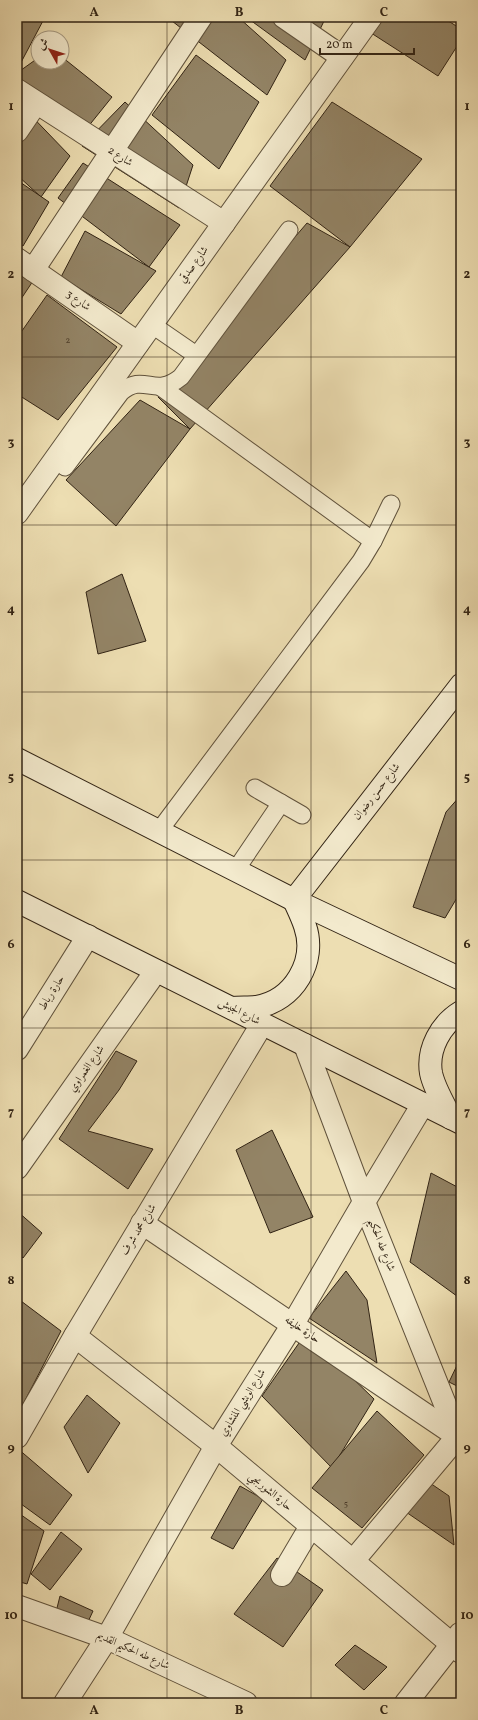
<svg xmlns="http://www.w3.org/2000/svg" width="478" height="1720" viewBox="0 0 478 1720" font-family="Vollkorn,Amiri,serif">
	<rect width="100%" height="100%" fill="#eddeb2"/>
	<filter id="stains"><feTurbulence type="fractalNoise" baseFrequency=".005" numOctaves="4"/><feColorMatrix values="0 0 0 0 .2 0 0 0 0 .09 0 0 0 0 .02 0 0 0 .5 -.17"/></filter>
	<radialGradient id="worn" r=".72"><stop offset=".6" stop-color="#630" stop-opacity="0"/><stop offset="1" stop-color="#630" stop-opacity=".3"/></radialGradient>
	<g fill="#938466" stroke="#312314">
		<polygon points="17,17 45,17 17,70"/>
		<polygon points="176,17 238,17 286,60 267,95 172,21"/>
		<polygon points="246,17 326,17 305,60"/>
		<polygon points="376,17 442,17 461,29 461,40 438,76 368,31"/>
		<polygon points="447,17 461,17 457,23"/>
		<polygon points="196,55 259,102 219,169 152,115"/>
		<polygon points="62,57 112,97 83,133 17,77 17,73 38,58 38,62 62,62"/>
		<polygon points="125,102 193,165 179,208 82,146"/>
		<polygon points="332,102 422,159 350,247 270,186"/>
		<polygon points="20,104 70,156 41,197 17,175 17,108"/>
		<polygon points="83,163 180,225 149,267 58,198"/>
		<polygon points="17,180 49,202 23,246 17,243"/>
		<polygon points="307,223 350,247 190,429 158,397"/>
		<polygon points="85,231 156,271 121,314 61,277"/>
		<polygon points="17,269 33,281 17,305"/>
		<polygon points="47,295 117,347 58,420 17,394 17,338"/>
		<polygon points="140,400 190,429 116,526 66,480"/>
		<polygon points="122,574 146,641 98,654 86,592"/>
		<polygon points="461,795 461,891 445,918 413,907 446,812"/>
		<polygon points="116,1051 137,1061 119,1090 88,1131 153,1149 128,1189 59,1139"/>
		<polygon points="272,1130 313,1217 270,1233 236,1150"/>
		<polygon points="431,1173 461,1189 461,1299 410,1262"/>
		<polygon points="17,1211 42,1233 23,1258 17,1253"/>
		<polygon points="346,1271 367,1300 377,1363 309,1318"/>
		<polygon points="17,1298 61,1331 17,1416"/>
		<polygon points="306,1333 374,1399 332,1468 262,1396"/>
		<polygon points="461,1357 461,1388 449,1382"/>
		<polygon points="87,1395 120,1423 88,1473 64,1427"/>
		<polygon points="377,1411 424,1455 362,1528 312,1488"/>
		<polygon points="17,1448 72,1495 50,1525 17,1501"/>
		<polygon points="430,1483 449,1496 454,1545 406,1512"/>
		<polygon points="240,1486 263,1499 233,1549 211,1538"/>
		<polygon points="17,1512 44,1531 27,1584 17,1581"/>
		<polygon points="61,1532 82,1549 50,1590 31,1574"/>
		<polygon points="277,1558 323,1590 283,1647 234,1614"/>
		<polygon points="60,1596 93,1611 87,1624 56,1612"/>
		<polygon points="355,1645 387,1667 364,1690 335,1665"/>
	</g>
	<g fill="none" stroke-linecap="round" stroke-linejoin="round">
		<defs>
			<g id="lane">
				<polyline points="151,324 196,355"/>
				<polyline points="161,387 373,541"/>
				<path d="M65,467L121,392C145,372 154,399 181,377L289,230"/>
				<polyline points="255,788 302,815"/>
				<polyline points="159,831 361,561 373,541 391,504"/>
				<polyline points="235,871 281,803"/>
			</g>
			<g id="street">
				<polyline points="284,17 342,57"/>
				<polyline points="17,90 224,223"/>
				<polyline points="17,131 36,103"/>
				<polyline points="17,259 138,343"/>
				<polyline points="33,270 201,17"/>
				<polyline points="17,513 371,17"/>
				<polyline points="305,1045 364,1202 461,1444"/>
				<polyline points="17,1049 88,936"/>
				<polyline points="17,1168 156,971"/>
				<polyline points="142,1223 460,1438"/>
				<polyline points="75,1336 216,1446 461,1652"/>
				<polyline points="17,1437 75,1336 262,1024"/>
				<polyline points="353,1561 458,1436"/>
				<polyline points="282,1575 311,1526"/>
				<polyline points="17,1606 107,1638 246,1703"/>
				<polyline points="65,1703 107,1638 216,1446 293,1324 364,1202 423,1104"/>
				<polyline points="406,1703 460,1634"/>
			</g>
			<g id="secondary">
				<polyline points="17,759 294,900 461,979"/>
				<polyline points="17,901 461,1123"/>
				<path d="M232,1008C240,1007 248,1008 256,1007C294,1001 317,961 305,926C302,917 298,909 294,900L461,685"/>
				<path d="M451,1118C444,1104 434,1088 431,1073C427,1049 441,1024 461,1012"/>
			</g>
		</defs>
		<use href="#lane" stroke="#60523c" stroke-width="19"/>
		<use href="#street" stroke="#60523c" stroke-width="24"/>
		<use href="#secondary" stroke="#312314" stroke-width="24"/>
		<use href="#lane" stroke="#f3eacd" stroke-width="17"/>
		<use href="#street" stroke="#f3eacd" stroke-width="22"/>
		<use href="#secondary" stroke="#f3eacd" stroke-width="22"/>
	</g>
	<path fill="none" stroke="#312314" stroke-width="1" stroke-opacity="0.55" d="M167,17V1703M311,17V1703M17,190H461M17,357H461M17,525H461M17,692H461M17,860H461M17,1028H461M17,1195H461M17,1363H461M17,1530H461"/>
	<g text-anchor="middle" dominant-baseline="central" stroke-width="3" stroke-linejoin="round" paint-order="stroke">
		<g font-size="9" fill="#4a3b28">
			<text x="68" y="340">2</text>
			<text x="346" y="1503">5</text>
		</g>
		<g font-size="11" fill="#312314" stroke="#f3eacd">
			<text transform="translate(120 157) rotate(33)">شارع 2</text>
			<text transform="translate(194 265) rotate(-54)">شارع صدقي</text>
			<text transform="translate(78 301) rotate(35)">شارع 3</text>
			<text transform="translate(377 792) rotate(-52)">شارع حسن رضوان</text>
			<text transform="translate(52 993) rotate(-58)">حارة رباط</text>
			<text transform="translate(239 1012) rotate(27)">شارع الجيش</text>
			<text transform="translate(87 1069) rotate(-55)">شارع الغمراوي</text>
			<text transform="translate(139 1230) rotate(-59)">شارع محمد شرف</text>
			<text transform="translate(381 1245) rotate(68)">شارع طه الحكيم</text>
			<text transform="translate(302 1330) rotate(34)">حارة خليفه</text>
			<text transform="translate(243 1403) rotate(-58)">شارع الويشي المنشاوي</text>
			<text transform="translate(270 1492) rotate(40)">حارة الشوربجي</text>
			<text transform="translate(133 1651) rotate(24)">شارع طه الحكيم القديم</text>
		</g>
	</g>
	<rect width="478" height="1720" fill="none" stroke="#eddeb2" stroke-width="44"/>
	<g transform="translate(50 50) rotate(309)"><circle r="19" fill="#f3eacd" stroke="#a59a83"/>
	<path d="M0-3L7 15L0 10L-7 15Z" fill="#8f2418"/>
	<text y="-6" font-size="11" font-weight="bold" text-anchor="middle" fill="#312314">ش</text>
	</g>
	<path d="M320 48v6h94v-6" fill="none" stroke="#312314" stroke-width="2"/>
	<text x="326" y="48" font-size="12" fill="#312314" stroke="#f3eacd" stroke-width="3" paint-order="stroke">20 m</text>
	<rect x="22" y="22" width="434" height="1676" fill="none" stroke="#312314" stroke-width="1.5"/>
	<g font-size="13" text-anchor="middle" font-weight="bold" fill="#312314">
		<text x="94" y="16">A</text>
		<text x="239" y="16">B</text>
		<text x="384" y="16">C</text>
		<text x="11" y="110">1</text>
		<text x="467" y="110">1</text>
		<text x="11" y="278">2</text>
		<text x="467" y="278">2</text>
		<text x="11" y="446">3</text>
		<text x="467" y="446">3</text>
		<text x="11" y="613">4</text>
		<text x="467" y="613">4</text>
		<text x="11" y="781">5</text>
		<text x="467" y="781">5</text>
		<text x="11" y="948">6</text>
		<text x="467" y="948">6</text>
		<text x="11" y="1116">7</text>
		<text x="467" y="1116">7</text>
		<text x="11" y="1284">8</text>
		<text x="467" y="1284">8</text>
		<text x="11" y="1451">9</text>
		<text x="467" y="1451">9</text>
		<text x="11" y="1619">10</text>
		<text x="467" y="1619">10</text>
		<text x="94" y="1714">A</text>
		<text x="239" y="1714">B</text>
		<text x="384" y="1714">C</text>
	</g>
	<rect width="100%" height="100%" filter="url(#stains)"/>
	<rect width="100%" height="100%" fill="url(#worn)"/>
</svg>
